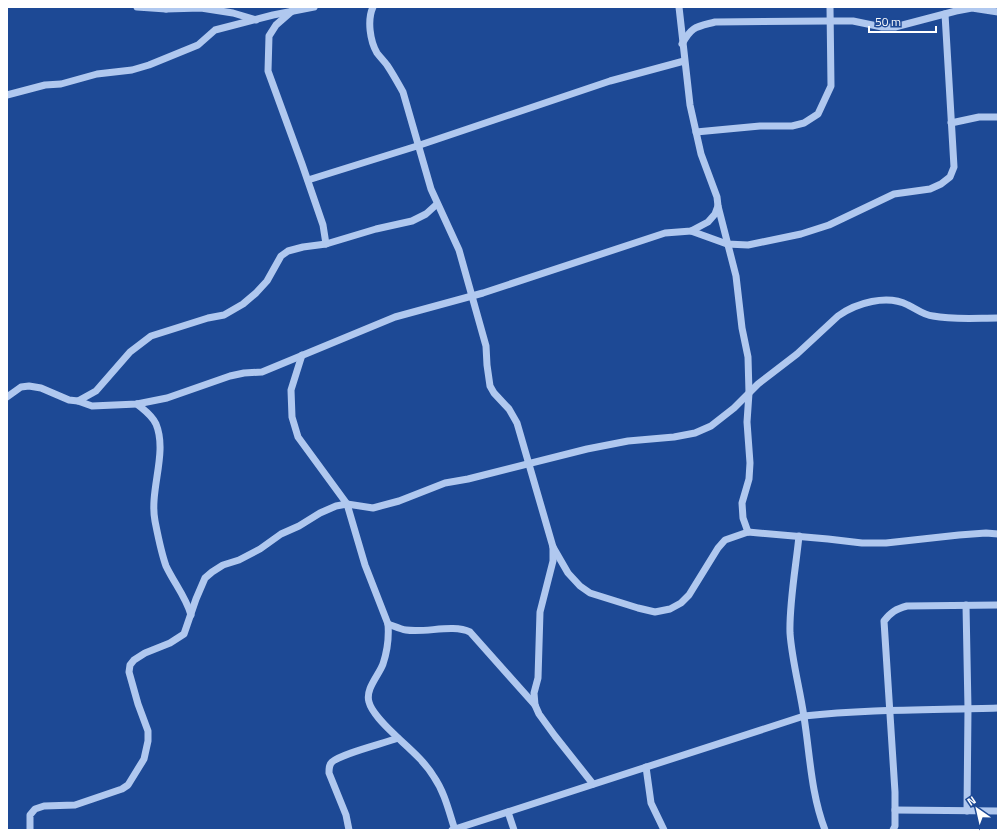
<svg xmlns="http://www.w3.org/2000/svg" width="1005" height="837" viewBox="0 0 1005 837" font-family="'Titillium Web',sans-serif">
	<rect width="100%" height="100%" fill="#1d4995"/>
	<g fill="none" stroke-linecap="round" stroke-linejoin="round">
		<g stroke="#b0c8ef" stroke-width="7">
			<polyline points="137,7 166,9 168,8"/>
			<path d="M373,7C367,20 370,41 377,53C380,57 384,61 387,65C393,74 398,83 403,92L431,189L459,250L486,346L487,365L490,386L494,393L509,409L517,423L553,547V561L540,612L538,678L534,693L535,705L539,714L555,736L593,784"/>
			<polyline points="166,9 201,8 233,13 256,20"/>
			<path d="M682,44C692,26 696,27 715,22L829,21H853L882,27H895L956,11L972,8L998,12"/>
			<polyline points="7,95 45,85 61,84 97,74 132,70 149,65 198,45 215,30 273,15 314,7"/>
			<polyline points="951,123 979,117 998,117"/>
			<polyline points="696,132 760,126 792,126 804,123 818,114 831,86 830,7"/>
			<polyline points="308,180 417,146 610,81 684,61"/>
			<polyline points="718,206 736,276 742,328 748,357 749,393 747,422 750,463 749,479 742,503 743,518 748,532"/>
			<polyline points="691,231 727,244 748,245 801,234 829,225 894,194 930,189 941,184 950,177 954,167 945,14"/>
			<polyline points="326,244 376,229 412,221 426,214 437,204"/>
			<path d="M302,355L291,390L292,417L298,437L347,504L365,565L388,624C389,637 387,652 383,664C379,675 365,689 369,702C372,714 389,729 398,738"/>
			<polyline points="7,397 21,387 29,386 41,388 69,400 78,401 96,391 130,352 151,336 208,318 224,315 243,304 256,293 267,281 281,256 288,251 303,247 326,244 323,225 302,164 268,71 269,36 276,25 292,11"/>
			<polyline points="78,401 92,406 137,404 167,398 230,376 244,373 262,372 395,317 483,293 665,233 691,231 708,222 715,214 718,206 717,197 701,154 690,105 679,7"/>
			<path d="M137,404C144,410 152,415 156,424C168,453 149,490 155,521C158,536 161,552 166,566C174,583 186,597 191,615"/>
			<path d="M799,536C796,566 789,604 790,633C792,661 800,689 804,717C810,755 811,794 825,830"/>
			<polyline points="553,547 568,573 580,586 590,593 638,608 655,612 670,609 681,603 689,595 718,548 725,540 748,532 828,539 862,543 886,543 959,535 986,533 998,534"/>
			<polyline points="966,605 968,709 967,811"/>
			<path d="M388,624C394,626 400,629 406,630C426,633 453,624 470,632L535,705"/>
			<polyline points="646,767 651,803 664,830"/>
			<polyline points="895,810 998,811"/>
			<polyline points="508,812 514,830"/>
			<path d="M30,830V815L35,809L44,806L75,805L122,789L128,785L144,759L148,741V731L138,704L129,672L130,665L134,660L145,653L170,643L184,634L196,599L205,578L212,572L223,565L239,560L260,549L281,534L299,526L320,513L336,506L347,504L373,508L399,501L445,483L468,479L587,449L628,441L674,437L695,433L711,426L734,408L758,384L797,354L838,316C856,303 887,294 908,305C917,309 923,315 933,316C953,320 977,318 998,318"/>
			<path d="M349,830L346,815L329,773C329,768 329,765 332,762C340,754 385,743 398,738C411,750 425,762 434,777C445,793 449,812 455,830"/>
			<path d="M452,830L804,716C868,709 933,710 998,708"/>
			<path d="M893,830L895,826V792L884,621C891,612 896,609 907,606L998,605"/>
		</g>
	</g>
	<rect width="1005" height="837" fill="none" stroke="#ffffff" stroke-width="16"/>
	<g transform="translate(977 809) rotate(326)" stroke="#1d4995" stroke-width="3" paint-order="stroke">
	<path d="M0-3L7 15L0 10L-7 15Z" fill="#ffffff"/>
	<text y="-6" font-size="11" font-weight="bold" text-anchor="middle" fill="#ffffff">N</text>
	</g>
	<path d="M869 26v6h67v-6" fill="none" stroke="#ffffff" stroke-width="2"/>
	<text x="875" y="26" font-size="12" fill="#ffffff" stroke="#1d4995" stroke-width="3" paint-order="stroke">50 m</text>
</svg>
